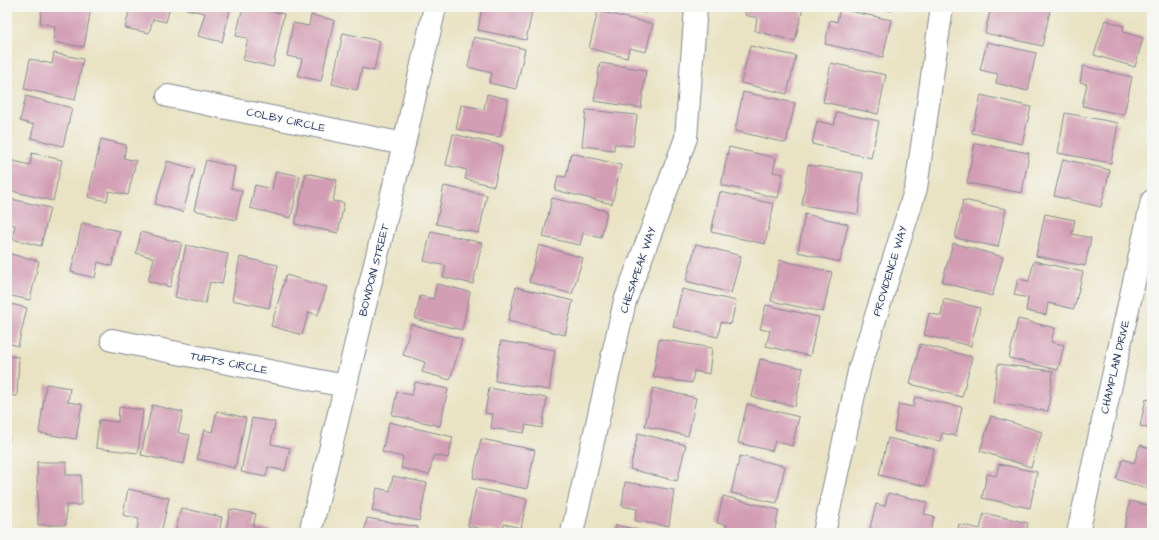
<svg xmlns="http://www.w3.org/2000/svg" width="1159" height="540" viewBox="0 0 1159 540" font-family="'Architects Daughter',sans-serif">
	<rect width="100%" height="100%" fill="#f6f6f2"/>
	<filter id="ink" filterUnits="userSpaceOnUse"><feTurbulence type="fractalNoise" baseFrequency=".025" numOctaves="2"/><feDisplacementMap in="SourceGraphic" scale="8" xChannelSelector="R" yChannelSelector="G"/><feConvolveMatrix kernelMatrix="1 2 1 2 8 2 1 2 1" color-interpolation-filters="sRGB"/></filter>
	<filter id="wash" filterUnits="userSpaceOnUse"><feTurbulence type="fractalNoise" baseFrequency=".012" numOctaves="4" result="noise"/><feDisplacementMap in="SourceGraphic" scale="16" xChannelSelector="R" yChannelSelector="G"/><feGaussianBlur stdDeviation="0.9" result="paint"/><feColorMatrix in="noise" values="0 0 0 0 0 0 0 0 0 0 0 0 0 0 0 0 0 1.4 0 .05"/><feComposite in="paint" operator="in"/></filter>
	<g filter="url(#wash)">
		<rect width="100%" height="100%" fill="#e9e3c3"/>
		<g id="blocks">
			<g fill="#d39eb4">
				<polygon points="42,7 91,8 84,47 53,42 55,26 40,23"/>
				<polygon points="130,7 170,7 166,22 153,19 149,33 125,28"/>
				<polygon points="186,7 231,7 222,42 198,36 205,13 186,9"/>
				<polygon points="243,7 252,7 284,14 273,67 243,60 248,38 236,36"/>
				<polygon points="482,7 498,10 499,7 533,7 526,40 478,30"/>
				<polygon points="624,7 647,7 646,13"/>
				<polygon points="747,7 803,7 795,41 755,31 757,18 745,15"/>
				<polygon points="876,7 893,7 892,11"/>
				<polygon points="991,7 1031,7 1050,11 1042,46 985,33"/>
				<polygon points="1100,7 1123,7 1123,8 1100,9"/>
				<polygon points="840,9 891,20 883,57 825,44 830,20 837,22"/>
				<polygon points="598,11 653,24 646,52 629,48 627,58 589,48"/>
				<polygon points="311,15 334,20 321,81 298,76 302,59 287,56 293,23 309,26"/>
				<polygon points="1105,20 1124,26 1123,32 1143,38 1135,67 1094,55"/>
				<polygon points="343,33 380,41 374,71 362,68 357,90 332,84"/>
				<polygon points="474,37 525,49 516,89 489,83 492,73 468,67"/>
				<polygon points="987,42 1036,53 1028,91 996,83 998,74 980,70"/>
				<polygon points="750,46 796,56 787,94 741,83"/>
				<polygon points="54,53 83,59 75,100 24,89 30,59 52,64"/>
				<polygon points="600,63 646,70 641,108 594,101"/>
				<polygon points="831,63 886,75 878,114 823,102"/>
				<polygon points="1083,66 1132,77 1124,115 1082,106 1087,84 1080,82"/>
				<polygon points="743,92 795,103 786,143 735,131"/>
				<polygon points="487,94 508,99 500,137 456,129 461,105 484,109"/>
				<polygon points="981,95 1031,107 1022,144 972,133"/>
				<polygon points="26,96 72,108 63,146 31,138 34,125 20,121"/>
				<polygon points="586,110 637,115 633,146 614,144 614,150 582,146"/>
				<polygon points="837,112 879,121 871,158 812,144 817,121 834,125"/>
				<polygon points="1065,113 1118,123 1111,163 1058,153"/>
				<polygon points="453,134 503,146 494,186 465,179 467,170 446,165"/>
				<polygon points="101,139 126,145 124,158 136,161 128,195 109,191 107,201 88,197"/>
				<polygon points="975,143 1029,153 1022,193 967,183"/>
				<polygon points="729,147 776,158 773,172 783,174 778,198 721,185"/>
				<polygon points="32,153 62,160 53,201 7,190 7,167 9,160 30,165"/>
				<polygon points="571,153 621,165 612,204 555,190 558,176 566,177"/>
				<polygon points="1063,159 1110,170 1101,207 1054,196"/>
				<polygon points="206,160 235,167 231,188 242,191 236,220 194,210"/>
				<polygon points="167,161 195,169 183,212 155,204"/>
				<polygon points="808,165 863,173 858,214 802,205"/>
				<polygon points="276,171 300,176 291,218 250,208 255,185 272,189"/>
				<polygon points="306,173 337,180 333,201 344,203 338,233 295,224"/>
				<polygon points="444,186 487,195 479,233 436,224"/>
				<polygon points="720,192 774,204 765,244 711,232"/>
				<polygon points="7,198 50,208 41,246 12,239 15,225 7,223"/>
				<polygon points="552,198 607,211 601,238 583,233 580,245 543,237"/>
				<polygon points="963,200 1006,209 998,247 955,238"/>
				<polygon points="805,214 848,224 840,262 798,252"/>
				<polygon points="1045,214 1075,220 1072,234 1091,238 1085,266 1036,256"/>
				<polygon points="82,223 120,231 112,266 98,262 95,278 71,272"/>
				<polygon points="431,231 482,243 473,284 443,277 446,266 424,261"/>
				<polygon points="141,232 182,243 170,287 148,281 154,258 136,253"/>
				<polygon points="953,243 1003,257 992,296 942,282"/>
				<polygon points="696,244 741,256 731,293 686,281"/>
				<polygon points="186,245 228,254 222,284 210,282 205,304 175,297"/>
				<polygon points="539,245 583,258 572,294 529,282"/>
				<polygon points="10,254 39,261 30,300 7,295 7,264 8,264"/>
				<polygon points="240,257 278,265 269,308 232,300"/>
				<polygon points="780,260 832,272 823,312 771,301"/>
				<polygon points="1034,261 1083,272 1074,309 1048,303 1046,315 1026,311 1028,298 1014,295 1018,279 1029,281"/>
				<polygon points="286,275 327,287 318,315 309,312 302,335 271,326"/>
				<polygon points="437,284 470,292 462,330 415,319 420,296 433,299"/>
				<polygon points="516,287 573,301 565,335 508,321"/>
				<polygon points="682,289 736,301 731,324 721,322 718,337 673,327"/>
				<polygon points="944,299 980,308 971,346 924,335 929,313 941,316"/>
				<polygon points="7,303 27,308 18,346 7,343"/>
				<polygon points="766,305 819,317 810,356 766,346 770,331 760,329"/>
				<polygon points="1018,319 1055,328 1051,342 1064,345 1058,370 1009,358"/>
				<polygon points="411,324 462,339 450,380 422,372 425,362 403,355"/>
				<polygon points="659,339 712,348 709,374 694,371 692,383 653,377"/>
				<polygon points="501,341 555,350 549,390 495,381"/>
				<polygon points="920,344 972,357 962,397 910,384"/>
				<polygon points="7,356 19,357 17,396 7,395"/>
				<polygon points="760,359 803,368 795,406 752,397"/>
				<polygon points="998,364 1053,371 1048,411 993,403"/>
				<polygon points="415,382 448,389 440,426 392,415 397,392 412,395"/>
				<polygon points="46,384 70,388 68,402 82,404 76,439 39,433"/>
				<polygon points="489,388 547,398 542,428 526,425 524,433 491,428 493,414 485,413"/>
				<polygon points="653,388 696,398 688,436 645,426"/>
				<polygon points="915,397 962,407 956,436 942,433 940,441 894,431 899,404 913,407"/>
				<polygon points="1146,399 1152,401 1152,429 1140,426"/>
				<rect x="7" y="401" width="2" height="40"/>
				<polygon points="747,404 799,417 792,446 775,441 772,451 738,443"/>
				<polygon points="152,405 183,412 178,433 190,435 184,464 141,455"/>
				<polygon points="119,407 143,410 138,453 96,448 99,420 118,422"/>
				<polygon points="217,411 246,418 235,468 197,459 204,430 212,432"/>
				<polygon points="991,416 1042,432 1031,467 980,451"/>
				<polygon points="252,418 275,422 271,444 290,448 285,471 268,467 266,477 241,472"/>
				<polygon points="389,422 453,437 448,458 434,455 429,475 401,468 403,457 382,452"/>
				<polygon points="638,433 686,445 677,481 630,469"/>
				<polygon points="888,438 934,449 925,486 879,475"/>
				<polygon points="481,439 535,450 527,489 473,478"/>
				<polygon points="1140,445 1152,449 1152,490 1116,479 1123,459 1134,463"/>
				<polygon points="740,456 785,466 777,503 731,493"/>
				<polygon points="37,462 66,462 66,475 81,475 81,505 66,505 66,525 38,525"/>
				<polygon points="999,464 1037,472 1030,508 982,498 987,474 996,476"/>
				<polygon points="393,476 427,483 419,521 372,511 377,488 390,491"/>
				<polygon points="625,482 674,490 669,526 635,521 637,509 622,506"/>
				<polygon points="476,488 527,499 521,528 504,524 502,533 500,533 468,526"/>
				<polygon points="128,489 169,498 161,533 136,533 139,519 123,515"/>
				<polygon points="888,493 927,502 924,514 934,516 930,533 890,533 870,528 876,504 885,506"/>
				<polygon points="723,496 779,510 774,533 725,533 727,525 717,523"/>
				<polygon points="1130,501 1152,506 1152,533 1139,533 1124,530"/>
				<polygon points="181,508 222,517 219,533 175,533"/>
				<polygon points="230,509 256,514 253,527 271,530 270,533 226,533"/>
				<polygon points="984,513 1028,523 1026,533 957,533 959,524 980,529"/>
				<polygon points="367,518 418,527 417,533 364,533"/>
				<polygon points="616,525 648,532 648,533 614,533"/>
			</g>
		</g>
	</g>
	<g filter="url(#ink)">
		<use href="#blocks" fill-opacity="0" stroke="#828990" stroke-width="1"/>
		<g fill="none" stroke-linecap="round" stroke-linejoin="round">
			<defs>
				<g id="street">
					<polyline points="168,96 404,144"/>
					<polyline points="112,340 345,386"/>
					<polyline points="310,533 404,144 435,7"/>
					<polyline points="572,533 625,301 686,138 696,7"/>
					<polyline points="824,533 860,367 916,188 942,7"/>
					<polyline points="1078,533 1152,201"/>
				</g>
			</defs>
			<use href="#street" stroke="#828990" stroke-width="24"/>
			<use href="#street" stroke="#fff" stroke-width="22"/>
		</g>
	</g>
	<g text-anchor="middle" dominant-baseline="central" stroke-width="3" stroke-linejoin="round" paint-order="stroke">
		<g font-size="11" fill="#1b2f5e" stroke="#f6f6f2">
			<text transform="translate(286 120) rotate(12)">COLBY CIRCLE</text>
			<text transform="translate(374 270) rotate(-76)">BOWDOIN STREET</text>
			<text transform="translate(638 270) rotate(-71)">CHESAPEAK WAY</text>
			<text transform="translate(890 271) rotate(-73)">PROVIDENCE WAY</text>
			<text transform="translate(229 363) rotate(11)">TUFTS CIRCLE</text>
			<text transform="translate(1115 367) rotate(-77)">CHAMPLAIN DRIVE</text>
		</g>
	</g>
	<rect width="1159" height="540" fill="none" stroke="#f6f6f2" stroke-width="24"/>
</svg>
